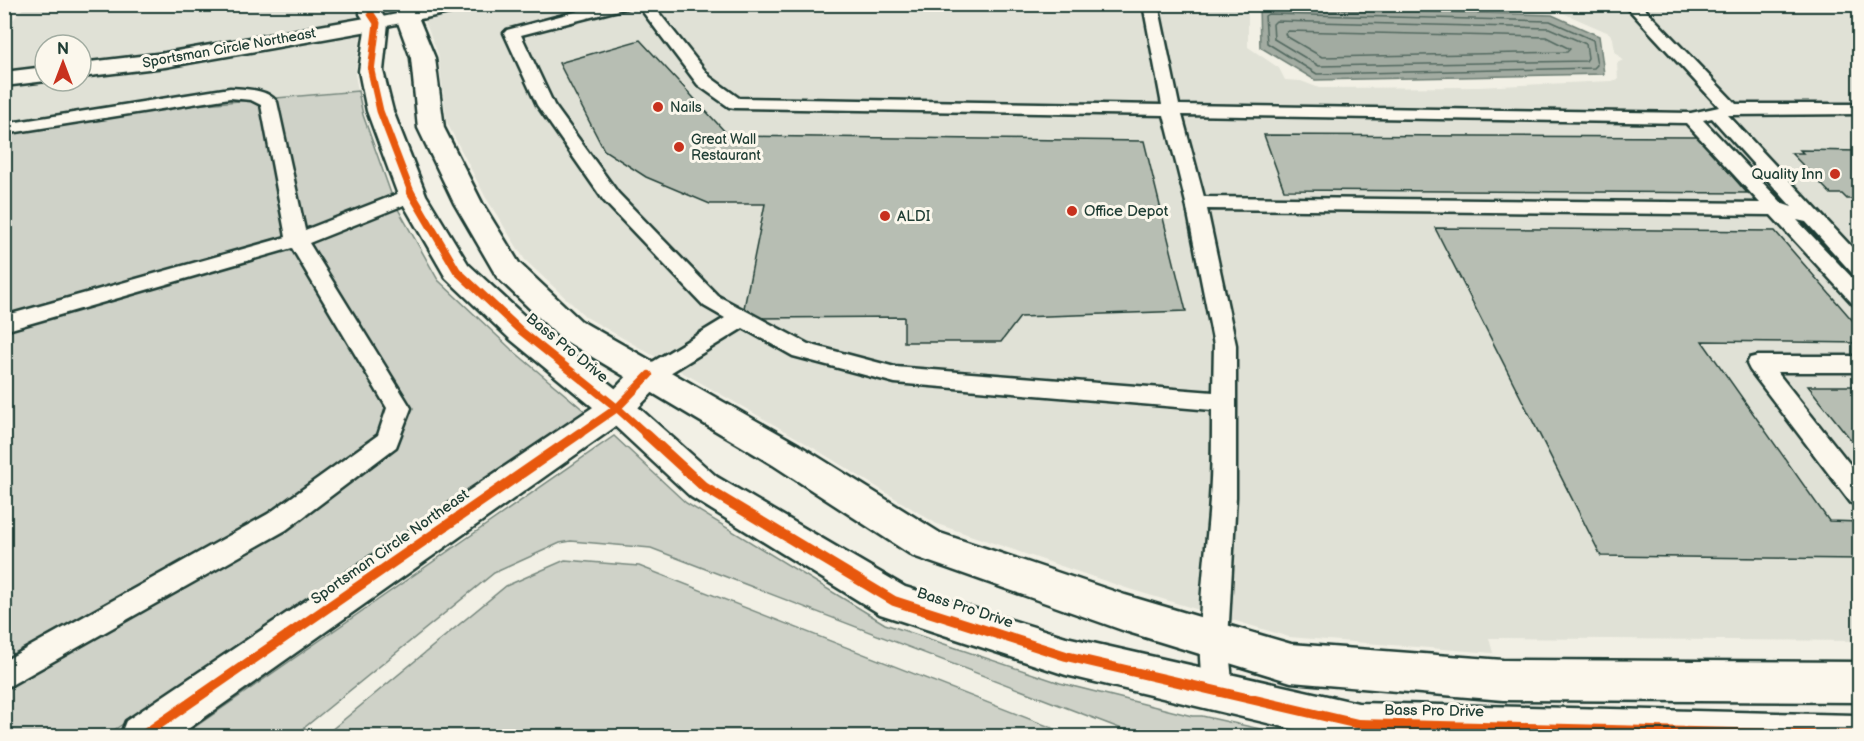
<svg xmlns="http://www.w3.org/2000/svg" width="1864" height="741" viewBox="0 0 1864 741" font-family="'Balsamiq Sans',sans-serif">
	<rect width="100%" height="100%" fill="#f2f0e5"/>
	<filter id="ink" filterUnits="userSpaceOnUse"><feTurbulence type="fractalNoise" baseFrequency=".0167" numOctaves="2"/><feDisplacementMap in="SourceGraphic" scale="12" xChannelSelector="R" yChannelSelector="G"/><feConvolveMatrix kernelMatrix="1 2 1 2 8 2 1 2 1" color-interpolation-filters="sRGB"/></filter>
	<g filter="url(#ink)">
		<g fill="#e0e1d6">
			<polygon points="422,4 1248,5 1248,47 1279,68 1285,80 1301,81 1319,88 1478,87 1611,81 1618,79 1617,63 1623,60 1615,52 1613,38 1609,33 1554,9 1390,5 1859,5 1859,641 1489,638 1493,653 1289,637 1129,589 937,524 799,439 586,317 525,260 485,196 447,123 438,54 422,14"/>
			<polygon points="26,5 357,5 357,19 169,52 81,62 81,45 45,45 45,67 5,71 5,29"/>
			<polygon points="361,33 355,74 358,91 5,121 4,87 57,81 81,81 81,78 160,69"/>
		</g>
		<g fill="#cfd2c8" stroke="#77887e" stroke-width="1.5">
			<polygon points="358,91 363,115 394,202 438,280 511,349 587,413 105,736 5,736 5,121"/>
			<polygon points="614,436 686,503 885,624 1060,683 1192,716 1202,716 1291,736 1140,736 651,548 571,541 560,543 494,573 294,736 182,736"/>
			<polygon points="565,560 639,566 1073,736 324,736 506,586"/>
		</g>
		<polygon fill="#a2aba1" stroke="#6e7f75" stroke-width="1.5" points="1259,7 1552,15 1599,36 1604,74 1315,80 1260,47"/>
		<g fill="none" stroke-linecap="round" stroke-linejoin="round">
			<g stroke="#536960" stroke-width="1.5">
				<polygon points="1268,14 1550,21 1593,40 1597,65 1594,68 1317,74 1267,43 1265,16"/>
				<polygon points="1276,21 1549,28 1586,44 1588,58 1586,61 1319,66 1274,39 1273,24"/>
				<polygon points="1288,31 1546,37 1570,49 1567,52 1322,57 1286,36 1285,33"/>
			</g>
		</g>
		<g fill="#b7beb3" stroke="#1f3d34" stroke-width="1.5">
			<polygon points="640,40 729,136 1144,141 1186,311 1020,317 1001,342 904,342 904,317 742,318 765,204 710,204 646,177 604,150 559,63"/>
			<polygon points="1264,135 1698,137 1747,193 1284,190"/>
			<polygon points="1800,150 1860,151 1860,199 1847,199 1842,194 1831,194 1791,153 1803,153"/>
			<polygon points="1435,228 1775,231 1860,329 1860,343 1702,341 1829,521 1860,522 1860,559 1601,556"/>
			<polygon points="1808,386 1860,386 1860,451"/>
		</g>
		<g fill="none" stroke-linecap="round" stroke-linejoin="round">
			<defs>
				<g id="lane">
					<polygon points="448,4 480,4 473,8 377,28 369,23 377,18"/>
					<path d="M605,4H632L630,7L521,35L554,105L618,193L718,296L808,344L895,367L1213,392L1214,345L1186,203L1164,115L735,108L729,107L698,85L637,4H652L710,77L739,98L1162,105L1143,4H1158L1179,105L1691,113L1719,107L1624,4H1640L1736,104H1860V114L1728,115L1860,256V276L1853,274L1806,222L1797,220L1860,286V306L1853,304L1771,215L1207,209L1236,345V497L1228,640L1233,691L1228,701L1218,705L1208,701C1189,659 1208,547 1210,498C1212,469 1212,439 1212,410L895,383L793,356L743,328L657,381L649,383L641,381L638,375L641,369L725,318L704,306L604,201L537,105L504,33L507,30ZM1182,115L1686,123L1760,203L1204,197ZM1712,118L1792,207L1783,204L1703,120Z"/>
					<path d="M230,88C246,89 267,89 277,102L305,230L405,191H419L421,195L419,199L309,243L411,408L396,447L286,530L4,689V661L268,514L378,435L387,408L292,248L4,331V316L286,237L261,105L251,100L230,98L4,134V124Z"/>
					<polygon points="1758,356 1860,356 1860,372 1777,372 1860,477 1860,506 1851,503 1750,370 1747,364 1750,358"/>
				</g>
				<g id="street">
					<polygon points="377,16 385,18 388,23 385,28 165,67 81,77 81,63 165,53"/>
					<polygon points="45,67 46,81 4,86 4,72"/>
					<polygon points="649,363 661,366 666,375 661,384 629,417 178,736 120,736 126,721 605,399 637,366"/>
				</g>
				<g id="secondary">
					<polygon points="360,4 382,4 382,14 388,23 383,71 393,111 426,195 468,264 532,323 629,399 717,477 905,587 1066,637 1358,703 1855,715 1860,716 1860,736 1322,736 1066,675 880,614 691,497 605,417 510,339 446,278 398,195 367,111 359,71 366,23 360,14"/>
					<polygon points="396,4 418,4 418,17 435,58 444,128 482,203 519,263 581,321 799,445 940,533 1125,595 1291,644 1503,660 1860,662 1860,702 1503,700 1291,682 1125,631 913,556 773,465 559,337 497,277 454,203 418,128 411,58 396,17"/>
				</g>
			</defs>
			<use href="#lane" stroke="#1f3d34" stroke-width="5"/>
			<use href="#street" stroke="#1f3d34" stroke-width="5"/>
			<use href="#secondary" stroke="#1f3d34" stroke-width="5"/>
			<use href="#lane" fill="#fbf7ec" fill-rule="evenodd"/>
			<use href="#street" fill="#fbf7ec" fill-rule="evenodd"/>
			<use href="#secondary" fill="#fbf7ec" fill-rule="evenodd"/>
			<defs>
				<polyline id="cycleway-far2" points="371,4 371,14 377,23 371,71 380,111 411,192"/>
				<g id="cycleway-far1">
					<polyline points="410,191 457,271 521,331 617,408 647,435"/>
					<polyline points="578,435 617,408 649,375"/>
				</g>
				<g id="cycleway">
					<polyline points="645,433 704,487 894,601 1066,656 1358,724 1855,736"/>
					<polyline points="142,736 580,433"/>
				</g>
			</defs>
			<use href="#cycleway-far2" stroke="#fbf7ec" stroke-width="10"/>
			<use href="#cycleway-far1" stroke="#fbf7ec" stroke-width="12"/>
			<use href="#cycleway" stroke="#fbf7ec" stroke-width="14"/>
			<use href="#cycleway-far2" stroke="#e8590c" stroke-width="7"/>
			<use href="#cycleway-far1" stroke="#e8590c" stroke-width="8"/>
			<use href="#cycleway" stroke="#e8590c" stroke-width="10"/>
		</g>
	</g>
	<g fill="#c8321e" stroke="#fbf7ec" stroke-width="2">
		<circle cx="658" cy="107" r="6"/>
		<circle cx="679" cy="147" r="6"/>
		<circle cx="1835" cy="174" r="6"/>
		<circle cx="1072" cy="211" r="6"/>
		<circle cx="885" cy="216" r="6"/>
	</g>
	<g text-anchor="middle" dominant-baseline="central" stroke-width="6" stroke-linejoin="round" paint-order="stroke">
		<g font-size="14" fill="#1f3d34" stroke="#fbf7ec">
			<text transform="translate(229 48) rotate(-10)">Sportsman Circle Northeast</text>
		</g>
		<g font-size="14" fill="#1f3d34" stroke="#fbf7ec" text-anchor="start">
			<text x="670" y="107">Nails</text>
			<text x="691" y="139">Great Wall<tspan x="691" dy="16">Restaurant</tspan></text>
		</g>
		<g font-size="15" fill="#1f3d34" stroke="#fbf7ec" text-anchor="start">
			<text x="1823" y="174" text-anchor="end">Quality Inn</text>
			<text x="1084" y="211">Office Depot</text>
			<text x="897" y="216">ALDI</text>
		</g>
		<g font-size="15" fill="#1f3d34" stroke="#fbf7ec">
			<text transform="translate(567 348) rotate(39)">Bass Pro Drive</text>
			<text transform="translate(390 547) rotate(-35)">Sportsman Circle Northeast</text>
			<text transform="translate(965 608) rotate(18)">Bass Pro Drive</text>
			<text transform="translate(1434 711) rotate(1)">Bass Pro Drive</text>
		</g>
	</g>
	<rect width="1864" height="741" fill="none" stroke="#fbf7ec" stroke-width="24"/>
	<rect x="12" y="12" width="1840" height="717" fill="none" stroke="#1f3d34" stroke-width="2" filter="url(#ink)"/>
	<g transform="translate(63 63)"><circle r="28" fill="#fbf7ec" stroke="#a3ada2" stroke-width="1.5"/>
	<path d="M0-4.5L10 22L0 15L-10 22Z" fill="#c8321e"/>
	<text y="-9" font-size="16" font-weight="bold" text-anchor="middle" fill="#1f3d34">N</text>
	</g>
</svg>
